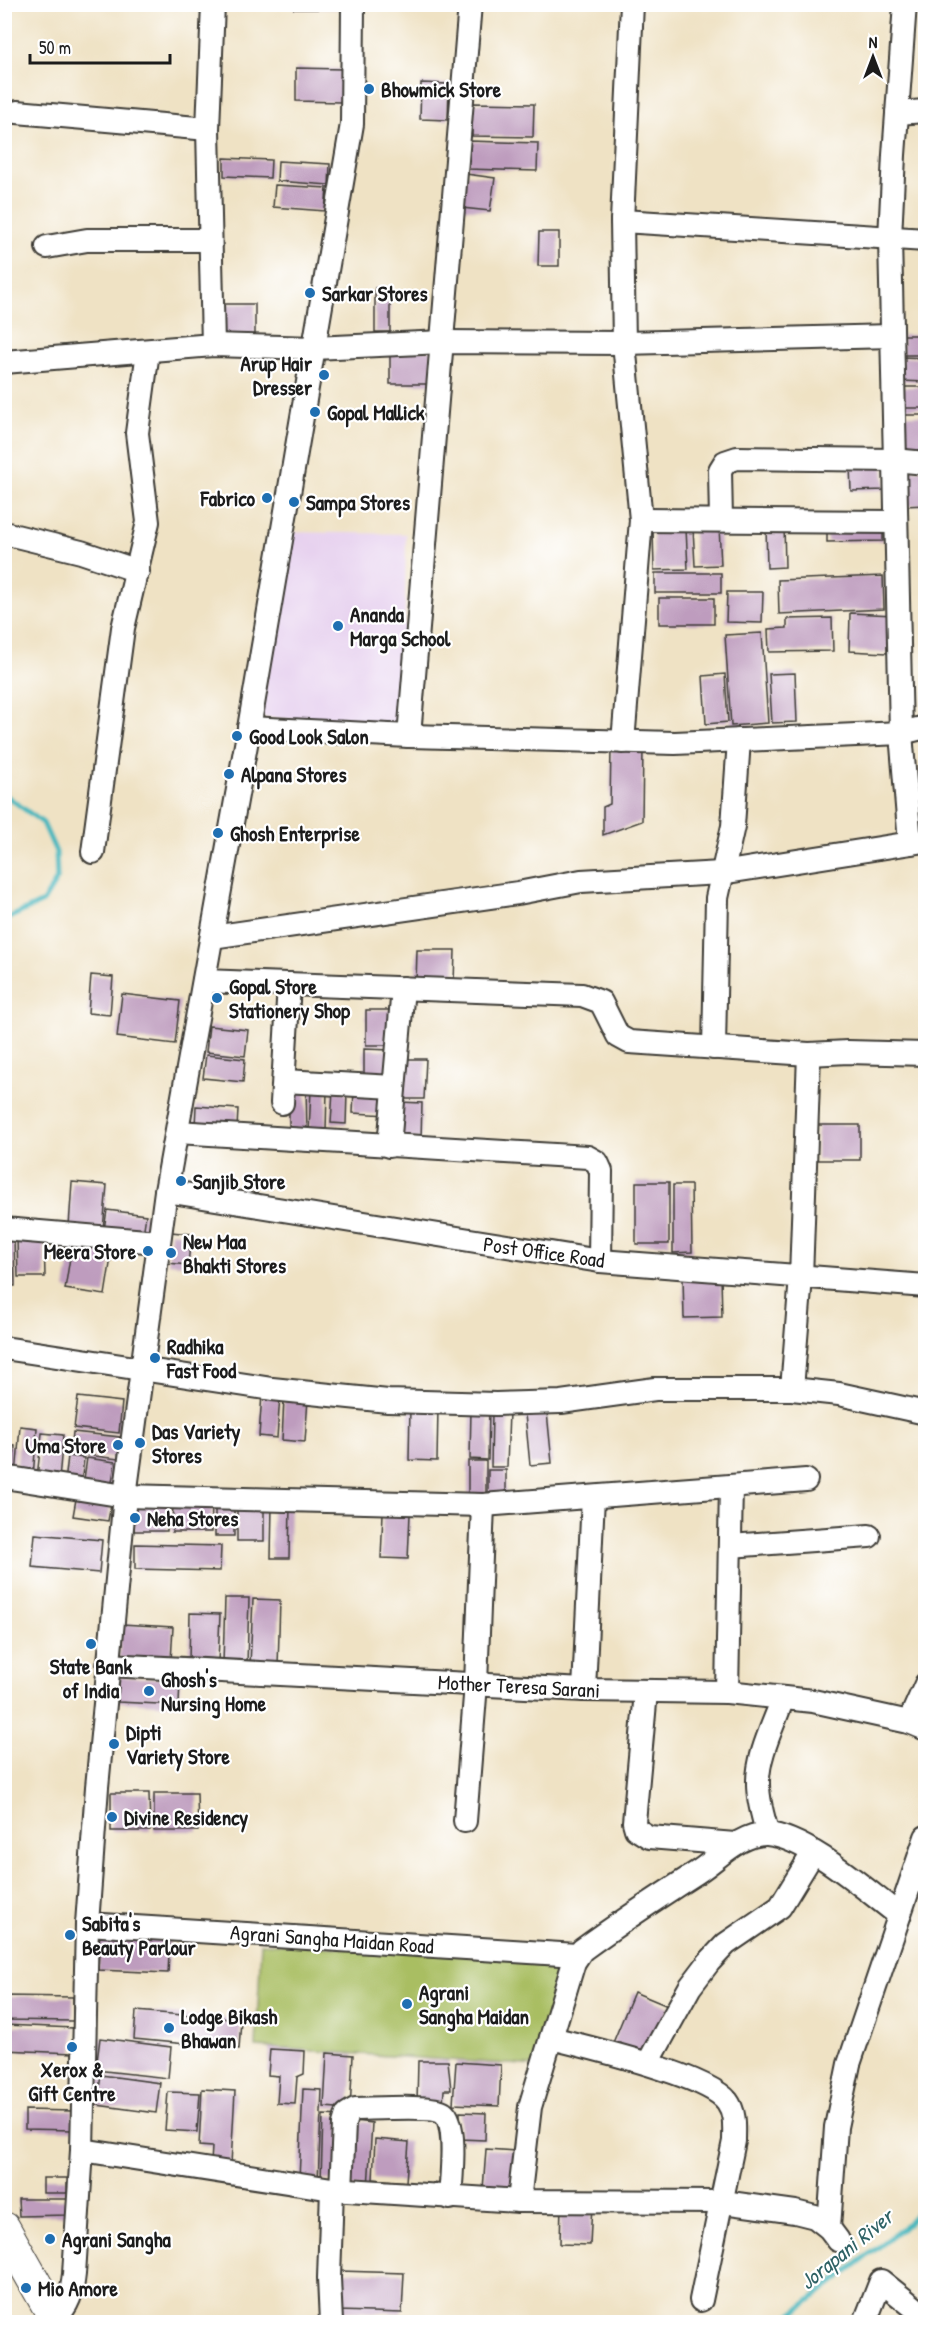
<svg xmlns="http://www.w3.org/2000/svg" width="930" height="2327" viewBox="0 0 930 2327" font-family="'Patrick Hand',sans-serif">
	<rect width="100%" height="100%" fill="#fff"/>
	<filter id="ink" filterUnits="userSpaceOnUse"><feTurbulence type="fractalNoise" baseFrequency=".0167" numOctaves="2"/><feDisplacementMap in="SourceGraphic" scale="12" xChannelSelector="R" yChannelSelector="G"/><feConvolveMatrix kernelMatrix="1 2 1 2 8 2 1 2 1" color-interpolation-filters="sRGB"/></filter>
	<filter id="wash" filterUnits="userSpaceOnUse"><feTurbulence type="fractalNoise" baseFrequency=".008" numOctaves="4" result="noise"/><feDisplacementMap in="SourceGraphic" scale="24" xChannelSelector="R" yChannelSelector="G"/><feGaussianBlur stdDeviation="1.35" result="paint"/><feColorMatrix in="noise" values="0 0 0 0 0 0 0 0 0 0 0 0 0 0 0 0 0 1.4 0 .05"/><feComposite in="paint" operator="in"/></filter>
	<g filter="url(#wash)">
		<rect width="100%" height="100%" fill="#efe2c4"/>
		<polygon fill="#e7d2ef" points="286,532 406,534 403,727 259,717"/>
		<polygon fill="#a9be62" stroke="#626d3f" stroke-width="1.5" points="261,1943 567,1961 538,2066 256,2047"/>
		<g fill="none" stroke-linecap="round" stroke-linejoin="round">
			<g stroke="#47b7be" stroke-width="5">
				<polyline points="4,794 43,823 56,852 57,879 43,902 4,920"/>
				<polyline points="782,2322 903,2228 915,2215 926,2196"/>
			</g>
		</g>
		<g id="blocks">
			<g fill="#be9cbe">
				<rect x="294" y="4" width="44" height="5"/>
				<polygon points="296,68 342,69 341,102 296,101"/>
				<polygon points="421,83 449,84 448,120 420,119"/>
				<polygon points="472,103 534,104 533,137 472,136"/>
				<polygon points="469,141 538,143 537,171 468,169"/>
				<polygon points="224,158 271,160 270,178 224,176"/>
				<polygon points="278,161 330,164 329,185 277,181"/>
				<polygon points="466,174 495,178 490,211 462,208"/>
				<polygon points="275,185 327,188 325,211 273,207"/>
				<polygon points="539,232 559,232 559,266 538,266"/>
				<rect x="375" y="288" width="15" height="44"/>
				<rect x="223" y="304" width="32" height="32"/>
				<polygon points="918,321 926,322 926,355 902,355 903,335 918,335"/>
				<polygon points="390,350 432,350 433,384 390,384"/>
				<polygon points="902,357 926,358 926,382 901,381"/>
				<polygon points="901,387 926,387 926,408 900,408"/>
				<polygon points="899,415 924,415 923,456 899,456"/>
				<polygon points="883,463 885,490 851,491 850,465"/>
				<polygon points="904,470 926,470 926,505 904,506"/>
				<polygon points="883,523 883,541 827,542 827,524"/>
				<polygon points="784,525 785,567 767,568 766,526"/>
				<polygon points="719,527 721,565 695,566 693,528"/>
				<polygon points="653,529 686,529 688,569 654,570"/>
				<rect x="655" y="573" width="66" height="20"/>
				<polygon points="883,576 884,609 779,614 778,580"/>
				<polygon points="727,592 763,592 762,623 726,622"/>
				<rect x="659" y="598" width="55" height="26"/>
				<polygon points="850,613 894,615 894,635 887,653 849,651"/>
				<polygon points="832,618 833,651 769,652 768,629 787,628 787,619"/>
				<polygon points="762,633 768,723 731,726 725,635"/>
				<polygon points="795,673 797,722 772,723 769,674"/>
				<polygon points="725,674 728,722 706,724 703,676"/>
				<polygon points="611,747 643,747 642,821 603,835 603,807 610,804"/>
				<polygon points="417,950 455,950 454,983 416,983"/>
				<polygon points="91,975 113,977 110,1015 88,1013"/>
				<polygon points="122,994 180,1001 175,1044 117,1037"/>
				<rect x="366" y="1010" width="28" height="35"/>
				<polygon points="209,1026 248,1030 245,1056 206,1052"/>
				<polygon points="364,1049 391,1050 391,1083 364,1083"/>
				<polygon points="206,1055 245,1059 243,1082 203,1078"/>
				<polygon points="403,1059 426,1059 424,1099 401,1099"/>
				<polygon points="289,1086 306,1086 307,1132 289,1132"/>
				<polygon points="311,1090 327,1090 326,1132 309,1131"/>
				<polygon points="354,1090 390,1091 388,1115 353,1113"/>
				<polygon points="333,1091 347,1092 346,1124 331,1123"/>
				<polygon points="399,1102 422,1103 421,1139 398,1138"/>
				<polygon points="196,1106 238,1109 237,1129 195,1126"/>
				<rect x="817" y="1125" width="43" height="35"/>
				<polygon points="72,1182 107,1185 103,1229 69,1226"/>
				<rect x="636" y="1182" width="33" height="62"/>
				<polygon points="673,1185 691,1185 692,1252 673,1253"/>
				<polygon points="107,1210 146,1215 143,1235 104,1230"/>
				<polygon points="171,1232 191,1234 188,1265 168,1263"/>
				<polygon points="4,1233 14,1233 15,1286 4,1286"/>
				<polygon points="44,1237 45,1277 18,1277 17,1238"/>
				<polygon points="73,1239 113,1245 105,1295 65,1289"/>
				<polygon points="683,1277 721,1277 722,1317 684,1318"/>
				<polygon points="262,1394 280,1395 277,1438 259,1436"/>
				<polygon points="78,1397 122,1402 119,1433 74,1428"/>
				<polygon points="284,1398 308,1399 305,1442 282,1440"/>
				<polygon points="410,1406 438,1407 437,1461 409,1460"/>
				<polygon points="471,1409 489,1410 488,1460 470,1459"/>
				<polygon points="492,1411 509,1412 507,1467 491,1467"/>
				<polygon points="547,1412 552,1463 530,1465 525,1414"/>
				<polygon points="20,1426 37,1428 33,1477 16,1476"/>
				<polygon points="73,1432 120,1437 118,1459 71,1453"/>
				<polygon points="42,1433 63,1435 59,1479 37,1477"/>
				<polygon points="4,1445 15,1446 13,1472 4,1472"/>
				<polygon points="68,1456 84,1458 81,1485 65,1483"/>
				<polygon points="87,1458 115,1462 111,1489 83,1486"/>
				<rect x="468" y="1461" width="18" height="40"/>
				<rect x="488" y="1470" width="18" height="31"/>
				<polygon points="76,1499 111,1504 108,1521 73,1516"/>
				<polygon points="134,1503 168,1503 167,1531 134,1531"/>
				<polygon points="173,1503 212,1504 211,1532 172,1532"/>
				<polygon points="272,1504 290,1505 289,1558 271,1558"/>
				<rect x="215" y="1505" width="19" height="31"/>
				<rect x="237" y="1505" width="27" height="36"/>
				<polygon points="383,1513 410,1514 408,1559 381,1558"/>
				<polygon points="35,1534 102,1540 99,1573 32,1567"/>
				<polygon points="135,1544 221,1546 220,1571 135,1569"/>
				<polygon points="225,1598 249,1598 247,1664 223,1663"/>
				<polygon points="253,1599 280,1600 278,1666 250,1665"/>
				<polygon points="190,1613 220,1614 218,1663 189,1662"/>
				<polygon points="121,1624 173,1627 171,1661 119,1658"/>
				<polygon points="119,1677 180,1679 179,1705 118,1702"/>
				<polygon points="111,1793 149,1793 150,1831 111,1831"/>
				<polygon points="154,1793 197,1793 198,1831 154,1831"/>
				<polygon points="100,1931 170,1935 168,1973 98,1970"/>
				<polygon points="634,1992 670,2007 647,2060 612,2045"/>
				<polygon points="4,1996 73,1997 73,2021 4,2020"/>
				<polygon points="136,2011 241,2020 239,2049 134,2039"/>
				<polygon points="4,2025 74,2028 73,2053 4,2050"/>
				<polygon points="100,2038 171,2047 168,2078 96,2070"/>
				<polygon points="270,2049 305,2051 304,2074 297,2077 295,2104 277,2103 279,2076 268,2075"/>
				<polygon points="327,2053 353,2055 350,2109 324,2107"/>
				<polygon points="418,2061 448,2061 451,2090 444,2090 443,2103 417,2103"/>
				<polygon points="456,2062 501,2065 499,2106 453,2104"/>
				<polygon points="101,2075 160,2083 156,2113 97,2105"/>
				<polygon points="202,2089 235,2091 231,2164 211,2163 212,2147 199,2146"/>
				<polygon points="303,2089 322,2090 318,2181 299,2180"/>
				<polygon points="168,2092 200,2093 197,2132 165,2130"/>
				<polygon points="25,2110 73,2111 73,2130 25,2129"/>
				<polygon points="460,2112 486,2113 485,2140 460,2139"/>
				<polygon points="323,2115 342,2116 339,2181 321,2180"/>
				<polygon points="353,2121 372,2123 368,2188 349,2187"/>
				<polygon points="375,2139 409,2142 406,2182 373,2179"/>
				<polygon points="486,2149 516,2151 512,2192 483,2190"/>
				<rect x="43" y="2178" width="24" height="15"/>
				<polygon points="18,2199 69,2199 69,2215 19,2216"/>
				<polygon points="561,2203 592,2204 590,2245 560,2244"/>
				<polygon points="340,2271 404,2273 402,2313 339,2311"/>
			</g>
		</g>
	</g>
	<g filter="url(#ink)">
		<use href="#blocks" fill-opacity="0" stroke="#3c3a35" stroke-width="1.5"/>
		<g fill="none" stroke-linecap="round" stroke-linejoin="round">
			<defs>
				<g id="street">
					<polyline points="905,4 894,155 890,238 901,733 910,843"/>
					<polyline points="17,112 208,129"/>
					<polyline points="897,113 926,111"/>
					<polyline points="622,221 926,240"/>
					<polyline points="47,247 87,240 209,240"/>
					<polyline points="213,345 208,129 213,4"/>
					<polyline points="4,362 213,345 314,348 443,342 624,343 892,336"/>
					<polyline points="641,520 895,522"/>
					<polyline points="721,520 720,470 725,462 737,458 894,460 926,463"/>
					<polyline points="4,533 81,552 138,571"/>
					<polyline points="249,728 409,736 675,743 901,733 926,727"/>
					<polyline points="409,736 470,4"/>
					<polyline points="623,742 641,520 624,343 622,221 632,4"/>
					<polyline points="93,852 123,628 148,522 137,433 148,351"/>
					<polyline points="212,937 518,893 581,881 721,873 924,841"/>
					<polyline points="204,981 582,995 601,1002 618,1036 629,1042 809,1054 848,1052 926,1054"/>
					<polyline points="714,1048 717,898 733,826 739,740"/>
					<polyline points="284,1081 394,1087"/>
					<polyline points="282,1103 289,984"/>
					<polyline points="177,1132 588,1157 597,1162 601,1171 600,1261"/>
					<polyline points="389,1146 403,988"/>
					<polyline points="166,1191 600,1261 926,1286"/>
					<polyline points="4,1229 158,1242"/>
					<polyline points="4,1348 272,1389 388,1401 496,1404 561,1402 655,1389 792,1389 839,1394 926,1413"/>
					<polyline points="792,1389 801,1277 809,1054"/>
					<polyline points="4,1477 125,1496 483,1505 806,1480"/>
					<polyline points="730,1546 869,1536"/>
					<polyline points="108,1665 584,1690 727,1692 813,1701 909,1722 926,1729"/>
					<polyline points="584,1690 593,1497"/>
					<polyline points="646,1692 634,1822 636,1829 649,1837 735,1844"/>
					<polyline points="727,1692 731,1486"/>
					<polyline points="909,1722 926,1684"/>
					<polyline points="465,1821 476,1684 483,1505"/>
					<path d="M768,1834C763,1818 758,1801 758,1784C757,1756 774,1724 783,1698"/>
					<polyline points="87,1924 577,1955"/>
					<path d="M551,2038C587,2047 707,2075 727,2101C736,2113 734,2128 734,2141L701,2300"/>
					<polyline points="648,2063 690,1987 709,1962 726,1944 780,1907 813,1853"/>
					<polyline points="82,2150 332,2189 519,2201 723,2202 795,2212 815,2217 829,2228 838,2240"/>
					<path d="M341,2190L344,2124L347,2114L355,2109C371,2109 433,2105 443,2112C458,2122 451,2181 450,2198"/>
					<path d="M519,2201L530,2107L574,1962L582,1950C619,1923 657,1898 696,1873C717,1860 740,1833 767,1834C807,1837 867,1891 899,1915"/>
					<polyline points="829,2228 836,2127 849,2064 926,1837"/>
					<path d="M55,2318C69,2305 72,2293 74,2274L82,2150L87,1924L97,1787L125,1496L166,1191L249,728L352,124L353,4"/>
					<polyline points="331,2322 329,2278 332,2189"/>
					<polyline points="865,2322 881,2281 926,2317"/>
				</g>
				<polyline id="secondary" points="4,2228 57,2322"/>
			</defs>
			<use href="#street" stroke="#3c3a35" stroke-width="26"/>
			<use href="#secondary" stroke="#3c3a35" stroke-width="34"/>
			<use href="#street" stroke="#fff" stroke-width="22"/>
			<use href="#secondary" stroke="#fff" stroke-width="32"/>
		</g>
	</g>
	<g fill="#1f6fb2" stroke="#fff" stroke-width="2">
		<circle cx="369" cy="89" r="6"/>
		<circle cx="310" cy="293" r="6"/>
		<circle cx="324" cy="375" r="6"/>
		<circle cx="315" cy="412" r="6"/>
		<circle cx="267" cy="498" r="6"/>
		<circle cx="294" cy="502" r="6"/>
		<circle cx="338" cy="626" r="6"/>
		<circle cx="237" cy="736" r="6"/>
		<circle cx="229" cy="774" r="6"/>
		<circle cx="218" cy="833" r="6"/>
		<circle cx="217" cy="998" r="6"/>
		<circle cx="181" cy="1181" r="6"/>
		<circle cx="148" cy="1251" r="6"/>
		<circle cx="171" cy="1253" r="6"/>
		<circle cx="155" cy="1358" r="6"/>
		<circle cx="140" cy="1443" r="6"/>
		<circle cx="118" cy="1445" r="6"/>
		<circle cx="135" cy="1518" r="6"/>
		<circle cx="91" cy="1644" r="6"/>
		<circle cx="149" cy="1691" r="6"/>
		<circle cx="114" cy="1744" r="6"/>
		<circle cx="112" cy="1817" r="6"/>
		<circle cx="70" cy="1935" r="6"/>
		<circle cx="407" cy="2004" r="6"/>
		<circle cx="169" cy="2028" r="6"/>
		<circle cx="72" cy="2047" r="6"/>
		<circle cx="50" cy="2239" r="6"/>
		<circle cx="26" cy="2288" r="6"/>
	</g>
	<g text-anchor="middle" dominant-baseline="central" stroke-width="4.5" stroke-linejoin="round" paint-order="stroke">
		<g font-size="21" font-weight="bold" fill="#1c1c1c" stroke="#fff" text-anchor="start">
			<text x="381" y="89">Bhowmick Store</text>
			<text x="322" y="293">Sarkar Stores</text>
			<text x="312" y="363" text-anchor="end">Arup Hair<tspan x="312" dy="24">Dresser</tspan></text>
			<text x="327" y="412">Gopal Mallick</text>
			<text x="255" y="498" text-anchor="end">Fabrico</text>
			<text x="306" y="502">Sampa Stores</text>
			<text x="350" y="614">Ananda<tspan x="350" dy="24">Marga School</tspan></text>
			<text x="249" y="736">Good Look Salon</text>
			<text x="241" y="774">Alpana Stores</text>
			<text x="230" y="833">Ghosh Enterprise</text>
			<text x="229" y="986">Gopal Store<tspan x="229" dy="24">Stationery Shop</tspan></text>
			<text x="193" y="1181">Sanjib Store</text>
			<text x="183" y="1241">New Maa<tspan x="183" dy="24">Bhakti Stores</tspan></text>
			<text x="136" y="1251" text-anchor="end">Meera Store</text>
			<text x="167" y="1346">Radhika<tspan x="167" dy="24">Fast Food</tspan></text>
			<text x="152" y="1431">Das Variety<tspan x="152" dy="24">Stores</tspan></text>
			<text x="106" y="1445" text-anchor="end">Uma Store</text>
			<text x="147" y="1518">Neha Stores</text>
			<text x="91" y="1666" text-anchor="middle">State Bank<tspan x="91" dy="24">of India</tspan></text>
			<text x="161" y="1679">Ghosh's<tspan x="161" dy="24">Nursing Home</tspan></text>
			<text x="126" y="1732">Dipti<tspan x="126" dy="24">Variety Store</tspan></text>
			<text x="124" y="1817">Divine Residency</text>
			<text x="82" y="1923">Sabita's<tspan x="82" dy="24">Beauty Parlour</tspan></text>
			<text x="419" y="1992">Agrani<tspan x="419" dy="24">Sangha Maidan</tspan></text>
			<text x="181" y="2016">Lodge Bikash<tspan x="181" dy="24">Bhawan</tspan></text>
			<text x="72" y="2069" text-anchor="middle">Xerox &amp;<tspan x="72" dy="24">Gift Centre</tspan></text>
			<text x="62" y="2239">Agrani Sangha</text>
			<text x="38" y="2288">Mio Amore</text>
		</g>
		<g font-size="21" fill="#1c1c1c" stroke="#fff">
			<text transform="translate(544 1252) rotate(8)">Post Office Road</text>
			<text transform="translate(519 1686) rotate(3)">Mother Teresa Sarani</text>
			<text transform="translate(332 1939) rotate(4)">Agrani Sangha Maidan Road</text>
		</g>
		<g font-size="22" font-style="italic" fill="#2f6265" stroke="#fff">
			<text transform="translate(846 2249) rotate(-39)">Jorapani River</text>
		</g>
	</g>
	<rect width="930" height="2327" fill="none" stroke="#fff" stroke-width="24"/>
	<g transform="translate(873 57)" stroke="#ffffff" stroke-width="4.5" paint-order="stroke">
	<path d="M0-4.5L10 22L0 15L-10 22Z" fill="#1c1c1c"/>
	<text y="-9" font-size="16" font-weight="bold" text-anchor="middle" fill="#1c1c1c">N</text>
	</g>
	<path d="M30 54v9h140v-9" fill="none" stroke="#1c1c1c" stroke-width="3"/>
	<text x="39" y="54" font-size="18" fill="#1c1c1c" stroke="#ffffff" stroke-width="4.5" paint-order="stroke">50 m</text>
</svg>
